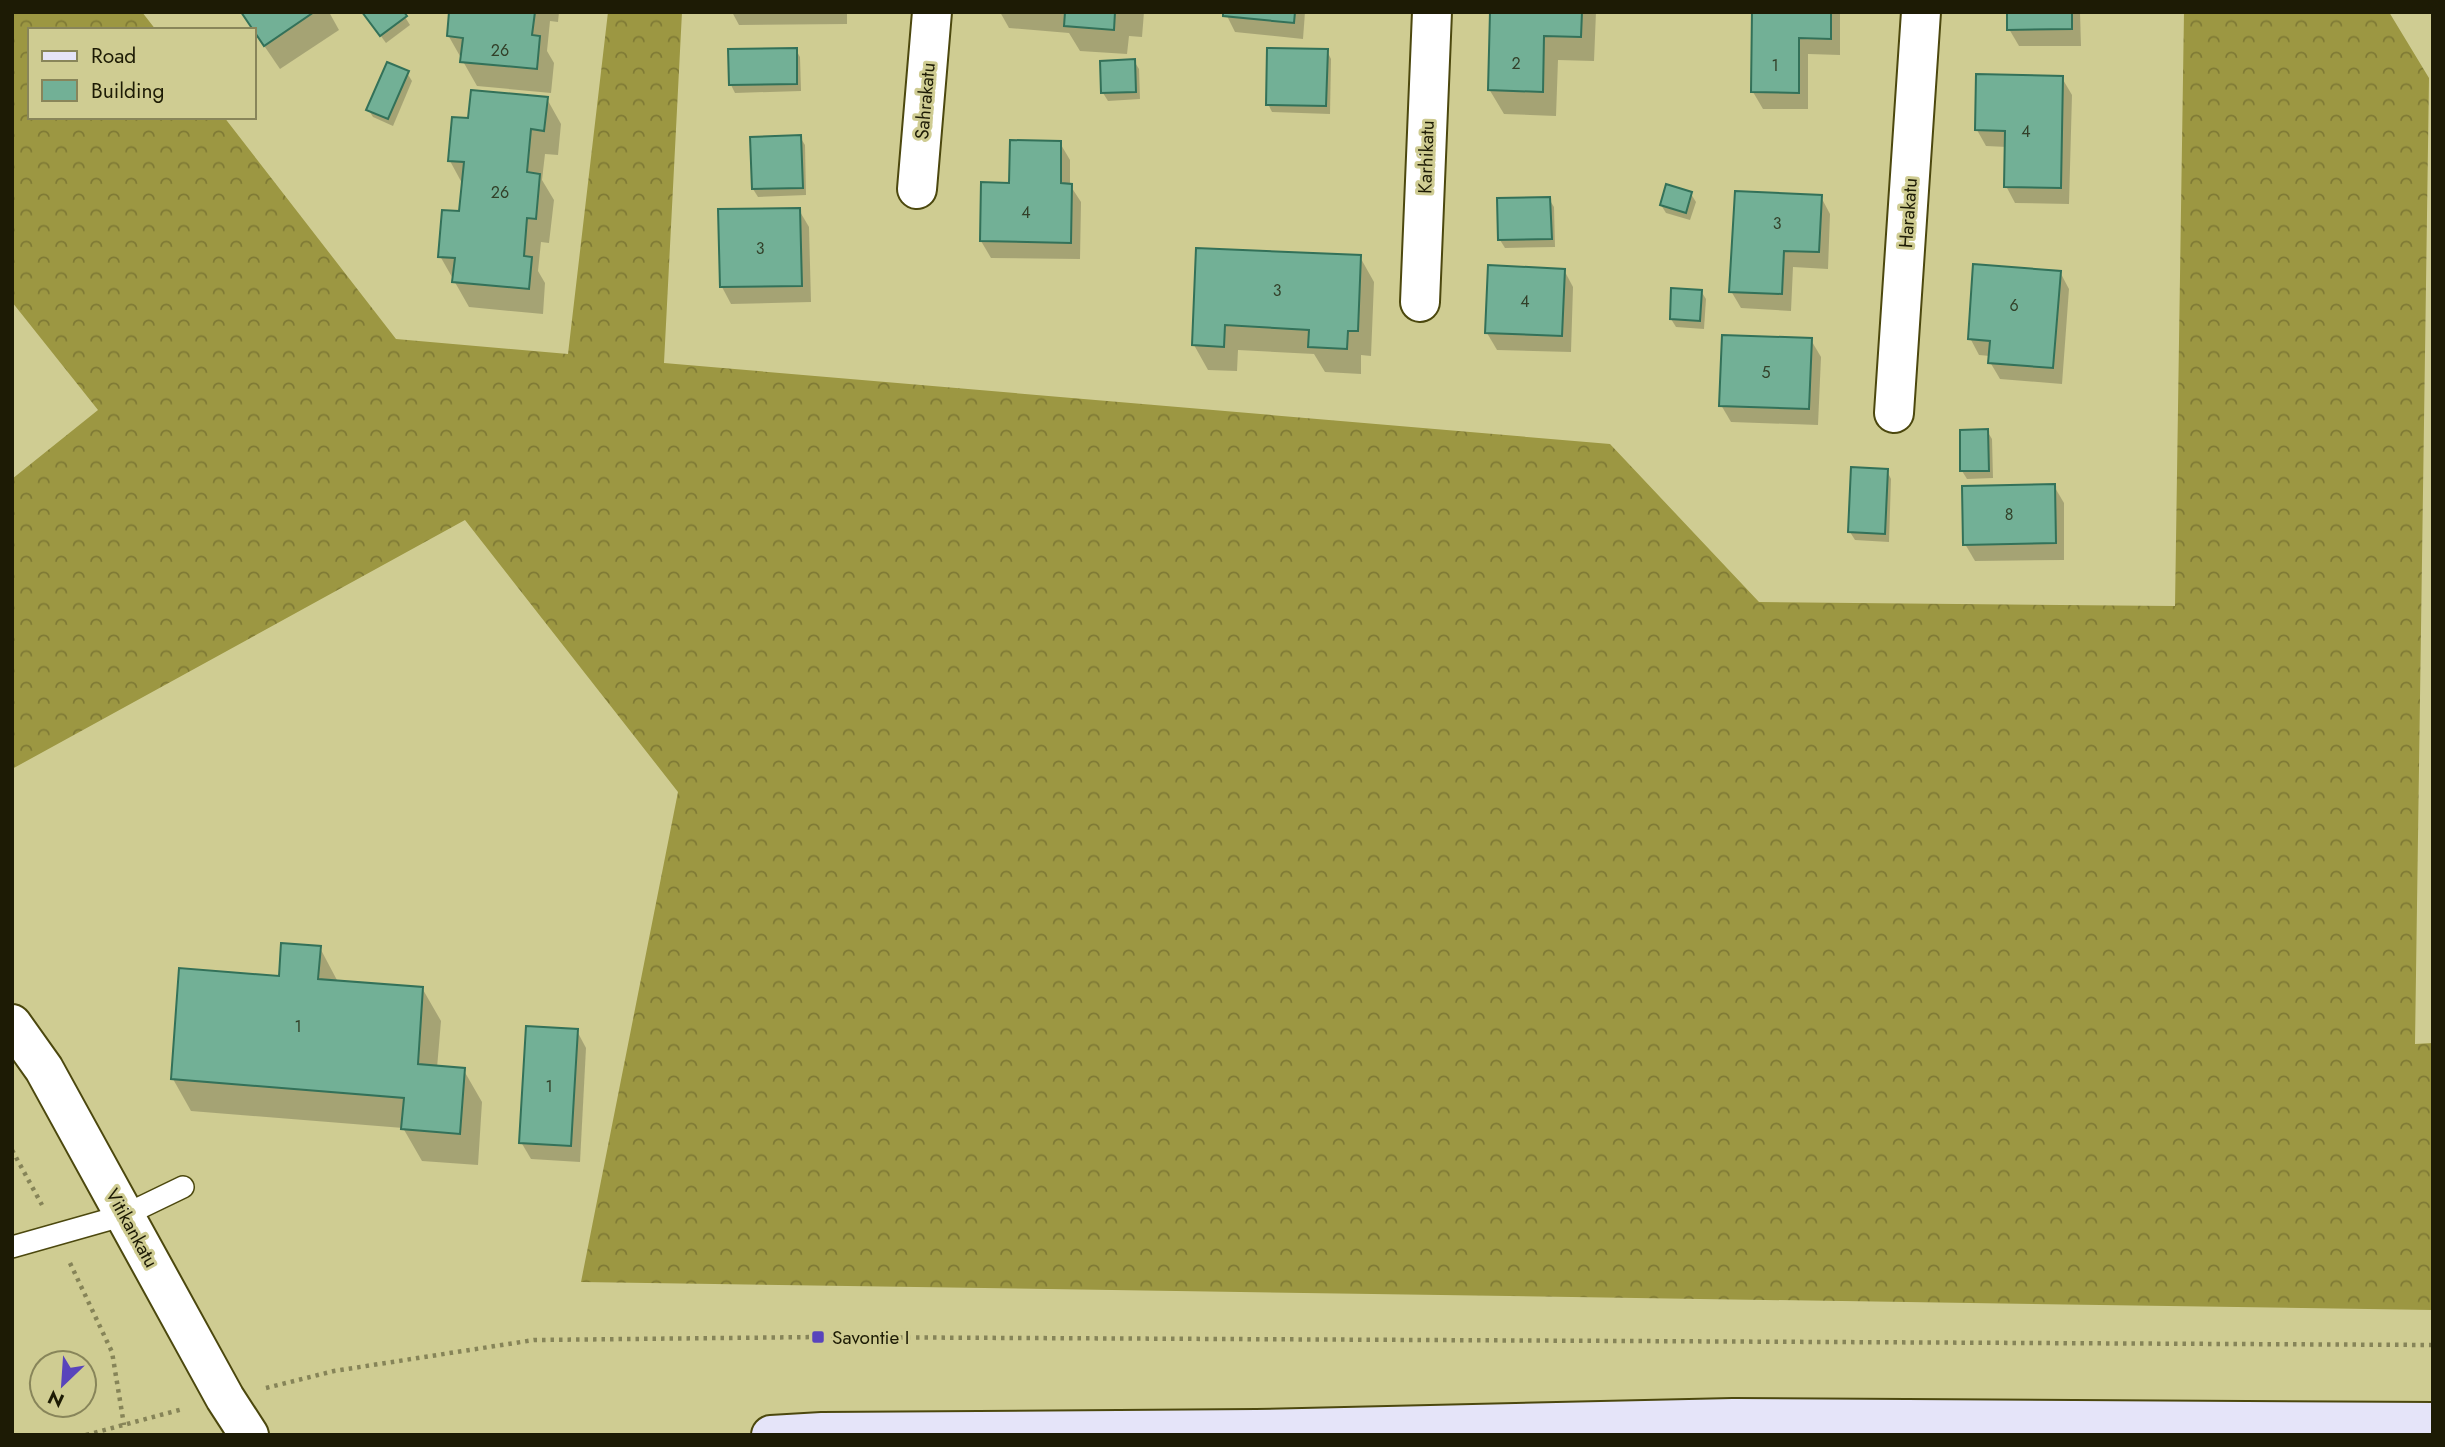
<svg xmlns="http://www.w3.org/2000/svg" width="2445" height="1447" viewBox="0 0 2445 1447" font-family="Jost,sans-serif">
	<defs>
		<pattern id="forest-crowns" width="20" height="18" patternUnits="userSpaceOnUse" patternTransform="scale(1.75)"><rect width="20" height="18" fill="#9c9742"/><path d="M2 6a3 3 0 1 1 6 0M12 15a3 3 0 1 1 6 0" fill="none" stroke="#7f7a35"/></pattern>
	</defs>
	<rect width="100%" height="100%" fill="#cfcc92"/>
	<polygon fill="url(#forest-crowns)" points="12,12 142,12 156,30 30,30 30,117 224,117 396,339 568,354 608,12 682,12 664,363 1610,444 1759,602 2175,606 2184,12 2389,12 2429,78 2415,1044 2433,1043 2433,1310 581,1282 678,792 465,520 12,769 12,479 98,410 12,302"/>
	<g fill="#0003">
		<polygon points="241,12 329,12 339,30 280,69"/>
		<polygon points="363,12 405,17 410,25 386,43"/>
		<polygon points="451,12 559,12 558,22 550,21 547,51 554,63 551,93 477,86 448,35"/>
		<polygon points="732,12 847,12 847,24 739,25"/>
		<polygon points="1000,12 1144,12 1142,37 1129,36 1127,54 1080,51 1069,33 1009,28"/>
		<polygon points="1225,12 1305,12 1303,39 1235,32"/>
		<polygon points="1491,12 1596,12 1594,61 1558,60 1556,116 1504,114 1489,89"/>
		<polygon points="1753,12 1840,12 1840,55 1808,54 1808,109 1763,109 1753,92"/>
		<polygon points="2009,12 2080,12 2081,46 2019,46 2009,29"/>
		<polygon points="796,50 800,57 801,91 735,93 731,85"/>
		<polygon points="1327,51 1331,59 1330,114 1272,112 1268,104"/>
		<polygon points="1134,61 1139,69 1140,99 1108,101 1103,93"/>
		<polygon points="407,73 412,81 393,126 373,117 368,109"/>
		<polygon points="2062,78 2072,95 2069,204 2015,203 2006,186 2007,147 1986,146 1977,130"/>
		<polygon points="547,99 561,124 558,155 545,154 542,180 554,200 549,243 541,242 538,271 545,283 543,314 469,307 440,256 461,213 463,185 450,161 470,120"/>
		<polygon points="800,137 805,145 806,195 758,197 753,189"/>
		<polygon points="1060,143 1070,160 1070,185 1081,202 1080,259 991,258 981,241 1011,184"/>
		<polygon points="1691,194 1696,202 1690,220 1666,213 1661,205"/>
		<polygon points="1821,197 1830,214 1828,269 1793,267 1791,311 1741,308 1731,291"/>
		<polygon points="1549,199 1554,207 1555,247 1505,248 1500,240"/>
		<polygon points="799,210 809,227 811,302 731,304 722,287"/>
		<polygon points="1198,250 1360,257 1374,282 1371,356 1361,355 1361,374 1325,372 1314,354 1238,350 1237,371 1208,370 1194,345"/>
		<polygon points="1564,270 1573,287 1571,352 1497,350 1487,333"/>
		<polygon points="2060,272 2069,289 2062,384 2000,379 1990,362 1990,356 1979,355 1970,338"/>
		<polygon points="1701,291 1706,299 1704,329 1676,327 1671,319"/>
		<polygon points="1811,340 1821,357 1818,425 1731,422 1721,405"/>
		<polygon points="1987,431 1992,439 1993,478 1967,479 1962,471"/>
		<polygon points="1887,471 1891,479 1889,542 1855,540 1850,532"/>
		<polygon points="2054,486 2064,503 2064,560 1975,561 1965,544"/>
		<polygon points="320,948 338,982 422,988 441,1021 437,1068 463,1069 482,1102 478,1165 422,1161 403,1128 191,1111 173,1079 280,978"/>
		<polygon points="577,1031 586,1048 580,1162 531,1159 521,1142"/>
	</g>
	<g fill="#72b096" stroke="#337159" stroke-width="2">
		<polygon points="241,12 314,12 264,46"/>
		<polygon points="362,12 404,12 407,16 380,36"/>
		<polygon points="449,12 535,12 532,35 540,36 537,69 460,62 463,38 447,36"/>
		<polygon points="1065,12 1115,12 1114,30 1064,26"/>
		<polygon points="1223,12 1295,12 1294,23 1223,16"/>
		<polygon points="1490,12 1582,12 1581,37 1544,36 1543,92 1488,90"/>
		<polygon points="1752,12 1831,12 1831,39 1799,38 1799,93 1751,92"/>
		<polygon points="2007,12 2072,12 2072,29 2007,30"/>
		<polygon points="797,48 797,84 729,85 728,49"/>
		<polygon points="1267,48 1328,49 1326,106 1266,105"/>
		<polygon points="1135,59 1136,92 1101,93 1100,61"/>
		<polygon points="387,62 409,71 388,119 366,110"/>
		<polygon points="1976,74 2063,76 2061,188 2004,187 2005,131 1975,130"/>
		<polygon points="471,90 548,97 544,131 531,129 527,172 540,174 536,219 527,218 524,256 532,257 529,289 452,282 455,258 438,257 442,210 459,211 464,162 448,161 452,117 468,118"/>
		<polygon points="801,135 803,188 752,189 750,137"/>
		<polygon points="1010,140 1061,141 1061,183 1072,184 1071,243 980,241 981,182 1009,183"/>
		<polygon points="1666,184 1692,192 1686,213 1660,205"/>
		<polygon points="1735,191 1822,195 1819,252 1784,251 1782,294 1729,292"/>
		<polygon points="1550,197 1552,239 1498,240 1497,198"/>
		<polygon points="800,208 802,286 720,287 718,209"/>
		<polygon points="1196,248 1361,255 1358,331 1348,331 1347,349 1308,347 1309,330 1225,325 1224,347 1192,345"/>
		<polygon points="1973,264 2061,271 2053,368 1988,363 1990,341 1968,339"/>
		<polygon points="1488,265 1565,269 1562,336 1485,333"/>
		<polygon points="1671,288 1702,290 1700,321 1670,319"/>
		<polygon points="1722,335 1812,338 1809,409 1719,406"/>
		<polygon points="1988,429 1989,471 1960,471 1960,430"/>
		<polygon points="1851,467 1888,469 1885,534 1848,532"/>
		<polygon points="2055,484 2056,543 1963,545 1962,486"/>
		<polygon points="281,943 321,946 318,979 423,987 418,1064 465,1068 460,1134 401,1129 404,1098 171,1079 179,968 279,976"/>
		<polygon points="526,1026 578,1029 571,1146 519,1143"/>
	</g>
	<g fill="none" stroke-linecap="round" stroke-linejoin="round">
		<defs>
			<polyline id="service" points="12,1247 125,1215 183,1187"/>
			<g id="minor">
				<polyline points="917,189 932,12"/>
				<polyline points="1420,302 1432,12"/>
				<polyline points="1894,413 1921,12"/>
			</g>
			<polyline id="tertiary" points="12,1024 44,1069 225,1398 249,1435"/>
			<polyline id="secondary" points="771,1435 822,1432 1256,1429 1733,1418 2433,1422"/>
		</defs>
		<use href="#service" stroke="#4c480e" stroke-width="24"/>
		<use href="#minor" stroke="#4c480e" stroke-width="42"/>
		<use href="#tertiary" stroke="#4c480e" stroke-width="42"/>
		<use href="#secondary" stroke="#4c480e" stroke-width="42"/>
		<g stroke="#868458" stroke-width="4.5" stroke-dasharray="3.5 5" stroke-linecap="butt">
			<polyline points="12,1150 42,1205"/>
			<polyline points="70,1263 112,1352 124,1425"/>
			<polyline points="266,1388 334,1371 534,1340 818,1337 2433,1345"/>
			<polyline points="86,1435 183,1409"/>
		</g>
		<use href="#service" stroke="#fff" stroke-width="21"/>
		<use href="#minor" stroke="#fff" stroke-width="38"/>
		<use href="#tertiary" stroke="#fff" stroke-width="38"/>
		<use href="#secondary" stroke="#e5e4f9" stroke-width="38"/>
	</g>
	<rect fill="#5944bc" stroke="#cfcc92" stroke-width="2.5" x="811" y="1330" width="14" height="14" rx="3.5"/>
	<g text-anchor="middle" dominant-baseline="central" stroke-width="6" stroke-linejoin="round" paint-order="stroke">
		<g font-size="16" fill="#324029">
			<text x="500" y="50">26</text>
			<text x="1516" y="63">2</text>
			<text x="1775" y="65">1</text>
			<text x="2026" y="131">4</text>
			<text x="500" y="192">26</text>
			<text x="1026" y="212">4</text>
			<text x="1777" y="223">3</text>
			<text x="760" y="248">3</text>
			<text x="1277" y="290">3</text>
			<text x="1525" y="301">4</text>
			<text x="2014" y="305">6</text>
			<text x="1766" y="372">5</text>
			<text x="2009" y="514">8</text>
			<text x="298" y="1026">1</text>
			<text x="549" y="1086">1</text>
		</g>
		<g font-size="19" fill="#1d1b05" stroke="#cfcc92">
			<text transform="translate(925 101) rotate(-85)">Sahrakatu</text>
			<text transform="translate(1426 157) rotate(-88)">Karhikatu</text>
			<text transform="translate(1908 213) rotate(-86)">Harakatu</text>
			<text transform="translate(132 1228) rotate(61)">Vitikankatu</text>
		</g>
		<g font-size="19" fill="#1d1b05" stroke="#cfcc92" text-anchor="start">
			<text x="832" y="1337">Savontie I</text>
		</g>
	</g>
	<rect width="2445" height="1447" fill="none" stroke="#1d1b05" stroke-width="28"/>
	<rect x="28" y="28" width="228" height="91" fill="#cfcc92" stroke="#88855a" stroke-width="2"/>
	<rect x="42" y="51" width="35" height="10" fill="#e5e4f9" stroke="#88855a" stroke-width="2"/>
	<text x="91" y="63" font-size="21" fill="#1d1b05">Road</text>
	<rect x="42" y="80" width="35" height="21" fill="#72b096" stroke="#88855a" stroke-width="2"/>
	<text x="91" y="98" font-size="21" fill="#1d1b05">Building</text>
	<g transform="translate(63 1384) rotate(205)"><circle r="33" fill="#cfcc92" stroke="#88855a" stroke-width="2"/>
	<path d="M0-5L12 26L0 18L-12 26Z" fill="#5944bc"/>
	<text y="-10" font-size="19" font-weight="bold" text-anchor="middle" fill="#1d1b05">N</text>
	</g>
</svg>
